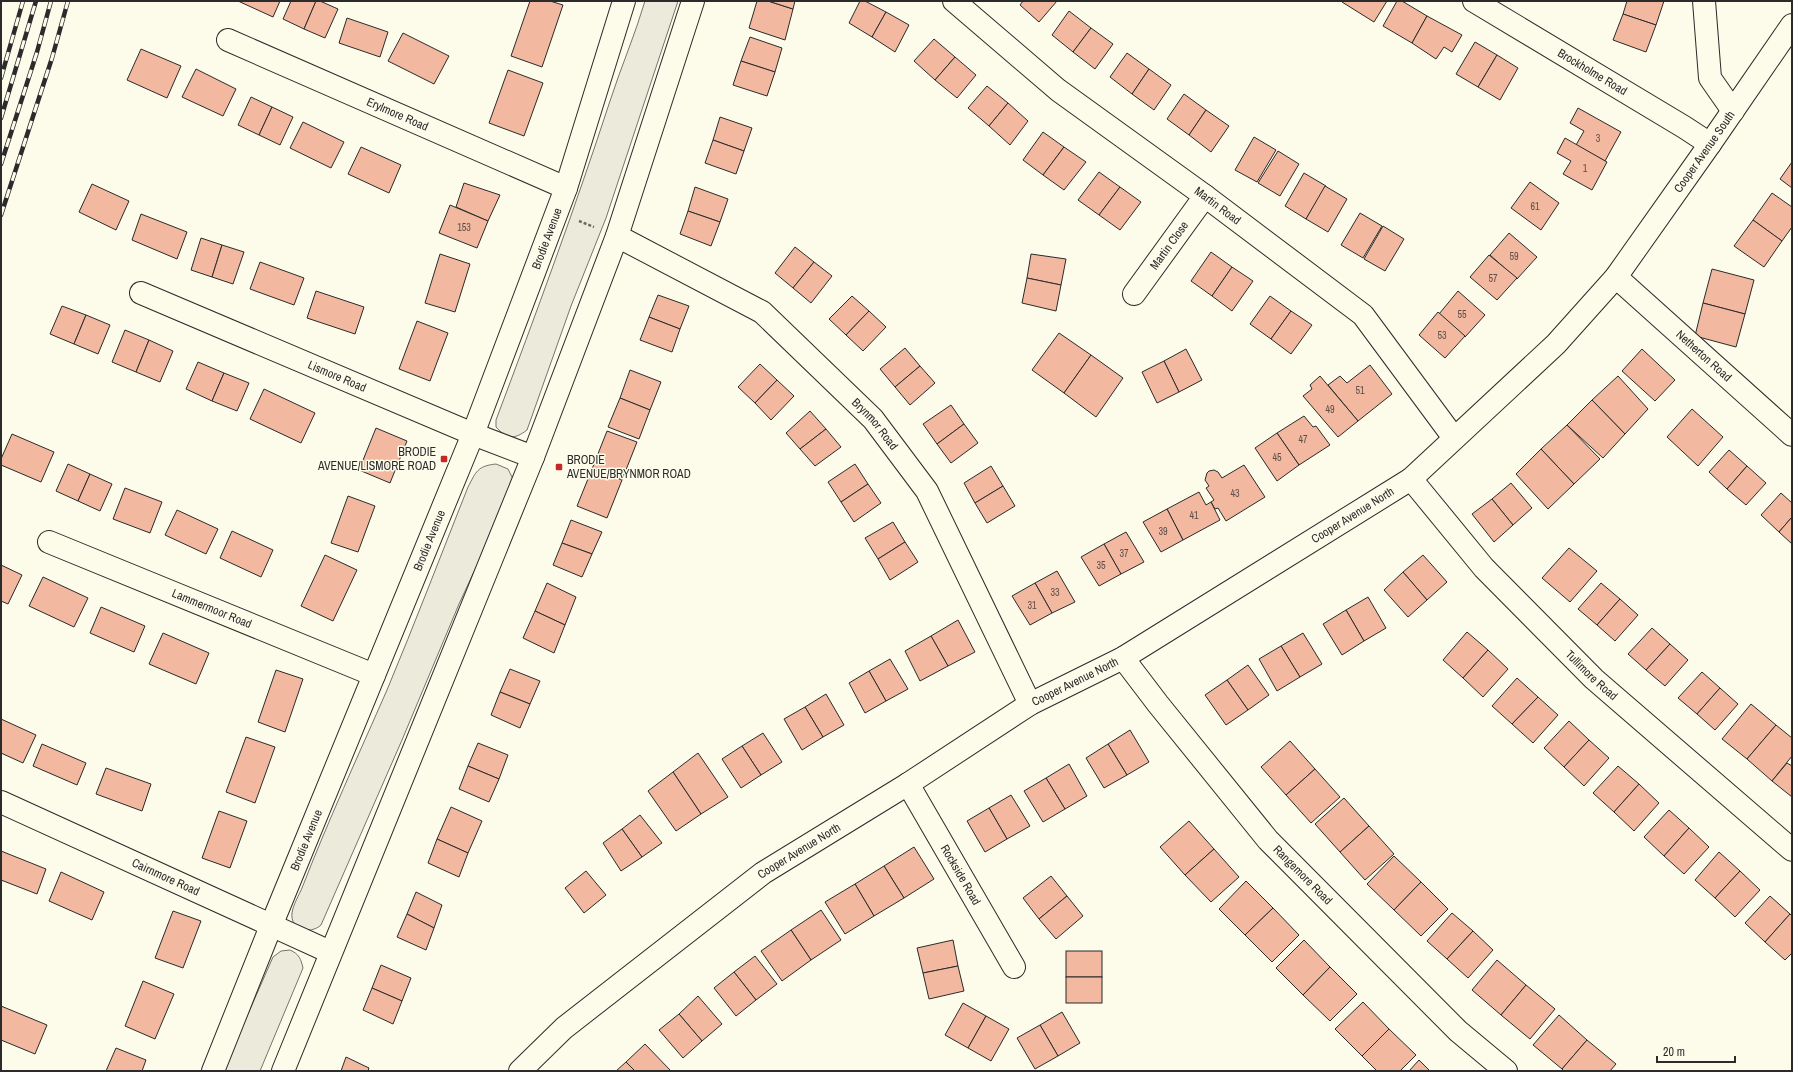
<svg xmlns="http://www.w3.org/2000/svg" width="1793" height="1072" viewBox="0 0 1793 1072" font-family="'Archivo Narrow',sans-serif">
	<rect width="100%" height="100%" fill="#fdfbea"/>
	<g fill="#ecebdb" stroke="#74746e">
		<path d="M645,1H678L606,218L571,306L527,430C514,440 507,439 496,427V420C536,314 575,208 610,101C621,67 635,35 645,1Z"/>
		<path d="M496,464L508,469L513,479L510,494L459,604L402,740L321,925C310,935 290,930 292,913C293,905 299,895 302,888C328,821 358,756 387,690C415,623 441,555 468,487C476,472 477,466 496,464Z"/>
		<path d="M290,950C299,954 301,959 303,968L260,1071H223L273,957L281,951Z"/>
	</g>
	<g fill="#f2b8a0" stroke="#2b2b2b">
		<polygon points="238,1 280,1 273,17"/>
		<polygon points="291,1 316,1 304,29 283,19"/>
		<polygon points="316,1 320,1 338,9 325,38 304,29"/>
		<polygon points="530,1 550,1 563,5 542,67 511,56"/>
		<polygon points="757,1 768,1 793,9 785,40 749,28"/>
		<polygon points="768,1 795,1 793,9"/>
		<polygon points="860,1 865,1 886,12 872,37 849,23"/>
		<polygon points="1023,1 1057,1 1039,22 1020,5"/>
		<polygon points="1343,1 1387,1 1374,22 1342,2"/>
		<polygon points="1397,1 1402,1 1427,16 1412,43 1383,26"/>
		<polygon points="1627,1 1664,1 1656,25 1623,14"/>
		<polygon points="1069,11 1091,28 1073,52 1052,35"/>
		<polygon points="886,12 909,25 895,52 872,37"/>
		<polygon points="1623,14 1656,25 1646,52 1613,40"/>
		<polygon points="1427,16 1462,35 1452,52 1444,47 1436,59 1412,43"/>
		<polygon points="347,18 388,32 380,57 339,43"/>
		<polygon points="1091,28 1113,44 1095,69 1073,52"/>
		<polygon points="403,33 449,56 434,84 388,61"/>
		<polygon points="750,37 782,48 775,72 741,61"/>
		<polygon points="934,39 955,57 935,80 914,61"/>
		<polygon points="1475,42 1497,55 1478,87 1456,74"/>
		<polygon points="141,49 181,66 167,98 127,80"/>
		<polygon points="1127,53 1149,69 1132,94 1110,77"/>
		<polygon points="1497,55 1518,68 1500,100 1478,87"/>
		<polygon points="955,57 976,75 957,98 935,80"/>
		<polygon points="741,61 775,72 767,96 733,85"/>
		<polygon points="196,69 236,89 223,116 182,97"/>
		<polygon points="1149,69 1171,85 1154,110 1132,94"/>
		<polygon points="508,70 543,83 524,136 489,123"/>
		<polygon points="987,86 1008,103 989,126 968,108"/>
		<polygon points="1184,94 1206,110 1189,135 1167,119"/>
		<polygon points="251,97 272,107 259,135 238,125"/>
		<polygon points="1008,103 1028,121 1010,145 989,126"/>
		<polygon points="272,107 293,117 280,145 259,135"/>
		<polygon points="1578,108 1621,132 1605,161 1576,145 1584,131 1570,123"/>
		<polygon points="1206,110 1229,126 1211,152 1189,135"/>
		<polygon points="720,117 752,128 744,151 713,140"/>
		<polygon points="303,122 344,142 331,168 290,148"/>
		<polygon points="1043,132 1064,147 1043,175 1023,160"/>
		<polygon points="1254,137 1276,150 1257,182 1235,170"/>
		<polygon points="1565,138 1607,162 1592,190 1563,174 1571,161 1557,153"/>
		<polygon points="713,140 744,151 736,174 705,163"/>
		<polygon points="361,147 401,165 389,193 348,174"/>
		<polygon points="1064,147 1086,162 1064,190 1043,175"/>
		<polygon points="1278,151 1299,164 1280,196 1258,183"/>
		<polygon points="1792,162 1792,188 1780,179"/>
		<polygon points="1099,172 1120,187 1099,215 1078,200"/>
		<polygon points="1304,173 1326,186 1306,219 1285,206"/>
		<polygon points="1530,182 1559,203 1541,230 1511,208"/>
		<polygon points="464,183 500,195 488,221 456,207"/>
		<polygon points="92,184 129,201 116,230 79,212"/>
		<polygon points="1325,186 1347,199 1328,232 1306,219"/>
		<polygon points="695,187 728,199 720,222 688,211"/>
		<polygon points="1120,187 1141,202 1120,230 1099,215"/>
		<polygon points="1772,193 1792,207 1792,227 1782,241 1753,220"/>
		<polygon points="450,205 488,221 477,248 439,233"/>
		<polygon points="688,211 720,222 711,246 680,234"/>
		<polygon points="1360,213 1382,226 1363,258 1341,245"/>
		<polygon points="141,214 187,232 177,259 132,240"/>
		<polygon points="1753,220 1782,241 1764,267 1734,246"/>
		<polygon points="1383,226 1404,239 1385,271 1364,259"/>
		<polygon points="1509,233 1537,257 1517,279 1490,255"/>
		<polygon points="201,238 222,245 212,277 191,270"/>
		<polygon points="222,245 244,252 233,284 212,277"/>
		<polygon points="795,247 814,262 793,288 775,273"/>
		<polygon points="1211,252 1232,267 1212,296 1191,281"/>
		<polygon points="440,254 470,264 455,312 425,303"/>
		<polygon points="1031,254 1066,259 1061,285 1027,278"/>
		<polygon points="1489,255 1517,278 1497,300 1470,277"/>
		<polygon points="260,262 304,278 294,305 250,289"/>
		<polygon points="814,262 832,276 811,303 793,288"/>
		<polygon points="1232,267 1253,281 1232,311 1212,296"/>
		<polygon points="1712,269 1754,280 1745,314 1703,303"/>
		<polygon points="1027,278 1061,285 1056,311 1022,303"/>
		<polygon points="316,291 364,307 355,334 307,318"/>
		<polygon points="1458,291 1485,315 1465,337 1439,314"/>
		<polygon points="658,295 689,306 680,329 649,317"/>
		<polygon points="852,296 869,311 846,335 829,319"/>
		<polygon points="1270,296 1291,311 1271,339 1250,324"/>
		<polygon points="1703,303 1745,314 1736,347 1695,336"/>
		<polygon points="62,306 86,315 74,344 50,334"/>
		<polygon points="869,311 886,327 863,351 846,335"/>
		<polygon points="1291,311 1312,325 1291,354 1271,339"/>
		<polygon points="1438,312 1465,336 1445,358 1419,335"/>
		<polygon points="86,315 110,325 98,354 74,344"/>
		<polygon points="649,317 680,329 672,352 640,340"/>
		<polygon points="417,321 448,333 430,381 399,369"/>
		<polygon points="125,330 149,340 136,372 112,362"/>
		<polygon points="1059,333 1091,355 1064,393 1032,370"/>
		<polygon points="149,340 173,351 160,382 136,372"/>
		<polygon points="905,348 920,366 895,387 880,369"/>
		<polygon points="1186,349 1202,380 1179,392 1164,361"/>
		<polygon points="1642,349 1675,380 1655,401 1622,371"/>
		<polygon points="1091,355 1123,378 1096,417 1064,393"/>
		<polygon points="1164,361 1179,392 1157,403 1142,372"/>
		<polygon points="198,362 224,373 212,401 186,389"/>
		<polygon points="760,364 777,380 755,403 738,387"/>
		<polygon points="1370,365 1392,394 1358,421 1328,385 1340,376 1347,383"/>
		<polygon points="920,366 935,383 910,405 895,387"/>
		<polygon points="630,370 661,382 650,410 620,398"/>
		<polygon points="224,373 249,383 237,411 212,401"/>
		<polygon points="1320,376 1358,421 1338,437 1303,396 1312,389 1310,385"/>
		<polygon points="1618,376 1648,409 1625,434 1592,400"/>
		<polygon points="777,380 794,396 771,420 755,403"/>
		<polygon points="264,389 315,413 301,443 250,419"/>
		<polygon points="620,398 650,410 639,439 608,427"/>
		<polygon points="1592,400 1625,434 1603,458 1567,425"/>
		<polygon points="951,405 964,424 937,444 923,424"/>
		<polygon points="1692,409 1723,437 1698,466 1667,437"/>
		<polygon points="810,411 826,429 800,449 786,433"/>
		<polygon points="1304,416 1313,427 1316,426 1330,445 1299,465 1277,433"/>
		<polygon points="964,424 978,443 951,463 937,444"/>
		<polygon points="1567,425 1600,459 1574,484 1541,449"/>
		<polygon points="376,428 407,441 390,483 359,470"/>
		<polygon points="826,429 841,447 815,466 800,449"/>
		<polygon points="607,431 637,442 622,480 592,469"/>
		<polygon points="1277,433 1299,465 1277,481 1255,448"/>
		<polygon points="12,434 54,452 41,482 1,465 1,459"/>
		<polygon points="1541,449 1574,484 1548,509 1516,474"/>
		<polygon points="1729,450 1747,466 1727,489 1709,472"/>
		<polygon points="68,464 90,474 78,501 56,491"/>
		<polygon points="855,464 868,484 841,502 828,482"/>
		<polygon points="1244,465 1265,497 1226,521 1218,508 1215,509 1211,502 1214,500 1206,488 1209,486 1205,480 1207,473 1209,471 1214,470 1218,472 1222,478"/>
		<polygon points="991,466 1003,486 975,503 964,483"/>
		<polygon points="1747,466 1766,483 1746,505 1727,489"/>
		<polygon points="592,469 622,480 607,518 577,506"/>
		<polygon points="90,474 112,484 100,511 78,501"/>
		<polygon points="1511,483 1532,508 1513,525 1492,499"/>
		<polygon points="868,484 881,503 854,522 841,502"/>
		<polygon points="1003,486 1015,506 987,523 975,503"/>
		<polygon points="125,488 162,502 150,533 113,519"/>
		<polygon points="1199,492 1206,505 1211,502 1220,520 1183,540 1167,509"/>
		<polygon points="1781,493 1792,503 1792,517 1779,532 1761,515"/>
		<polygon points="348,496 375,506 358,552 331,543"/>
		<polygon points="1492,499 1513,525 1494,542 1472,514"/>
		<polygon points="1167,509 1183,540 1161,552 1143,522"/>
		<polygon points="177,510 218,529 206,554 165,535"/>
		<polygon points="1792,517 1792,544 1779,532"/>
		<polygon points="571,520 602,532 592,554 562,543"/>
		<polygon points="893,522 905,542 878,559 865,538"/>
		<polygon points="232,531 273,550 261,577 220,558"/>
		<polygon points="1126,532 1144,562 1121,574 1104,544"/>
		<polygon points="905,542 918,562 890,580 878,559"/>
		<polygon points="562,543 592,554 582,577 553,565"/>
		<polygon points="1104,544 1121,574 1099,586 1081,557"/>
		<polygon points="1569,548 1597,571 1570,602 1542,578"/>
		<polygon points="325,555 357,570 333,621 301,606"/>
		<polygon points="1423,555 1447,582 1427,600 1403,572"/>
		<polygon points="1,565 22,575 8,604 1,601"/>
		<polygon points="1057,571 1075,602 1052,613 1035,583"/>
		<polygon points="1403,572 1427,600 1408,617 1384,590"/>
		<polygon points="43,577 88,598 74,627 29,606"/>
		<polygon points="547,583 576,597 565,625 535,611"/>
		<polygon points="1035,583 1052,613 1030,625 1012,596"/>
		<polygon points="1601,583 1620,599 1597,625 1578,609"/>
		<polygon points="1368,597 1386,628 1364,641 1346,610"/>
		<polygon points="1620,599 1638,615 1615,641 1597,625"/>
		<polygon points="101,607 145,626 134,652 90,633"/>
		<polygon points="1346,610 1364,641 1342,655 1323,624"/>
		<polygon points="535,611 565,625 554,653 523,638"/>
		<polygon points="958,620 975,652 948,666 931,636"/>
		<polygon points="1652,628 1670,644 1646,670 1628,654"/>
		<polygon points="1467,632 1488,650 1463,678 1443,660"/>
		<polygon points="163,633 209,653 196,684 149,664"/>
		<polygon points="1303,633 1322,664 1300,677 1281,646"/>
		<polygon points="931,636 948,666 920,681 905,651"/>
		<polygon points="1670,644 1688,660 1665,686 1646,670"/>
		<polygon points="1281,646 1300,677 1277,691 1259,659"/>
		<polygon points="1488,650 1508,669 1483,697 1463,678"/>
		<polygon points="890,659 908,689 886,701 869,671"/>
		<polygon points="1248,665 1269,695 1248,710 1227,680"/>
		<polygon points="510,669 540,681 530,704 500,692"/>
		<polygon points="276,670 303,679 285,732 258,722"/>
		<polygon points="869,671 886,701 865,713 849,683"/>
		<polygon points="1702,672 1720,688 1697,714 1678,698"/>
		<polygon points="1517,678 1538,697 1512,724 1492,706"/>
		<polygon points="1227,680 1248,710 1226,725 1205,695"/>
		<polygon points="1720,688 1738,704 1715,730 1697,714"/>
		<polygon points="500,692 530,704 520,728 491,715"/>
		<polygon points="826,694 844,725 823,737 805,707"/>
		<polygon points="1538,697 1558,715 1533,743 1512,724"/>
		<polygon points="1751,704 1776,725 1747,759 1722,739"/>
		<polygon points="805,707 823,737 802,750 784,719"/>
		<polygon points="1,719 36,735 23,763 1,753"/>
		<polygon points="1569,721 1589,740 1564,767 1544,748"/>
		<polygon points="1776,725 1792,738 1792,756 1772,781 1747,759"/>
		<polygon points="1130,730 1149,762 1127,775 1108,744"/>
		<polygon points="763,733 782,762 761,775 742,746"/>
		<polygon points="246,737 275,747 255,803 226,792"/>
		<polygon points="1589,740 1609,758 1584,786 1564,767"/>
		<polygon points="1290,741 1315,769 1286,795 1261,767"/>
		<polygon points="478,743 508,755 499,779 468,766"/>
		<polygon points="42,744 86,763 77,785 33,766"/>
		<polygon points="1108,744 1127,775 1104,788 1086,758"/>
		<polygon points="742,746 761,775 741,788 722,759"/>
		<polygon points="698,753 728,797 701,814 673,772"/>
		<polygon points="1787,763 1792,766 1792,797 1772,781"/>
		<polygon points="1069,764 1087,796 1065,809 1046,778"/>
		<polygon points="468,766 499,779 489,802 459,789"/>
		<polygon points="1618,766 1639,784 1614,812 1593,793"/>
		<polygon points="106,768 151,784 142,811 96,794"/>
		<polygon points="1315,769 1340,797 1311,823 1286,795"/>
		<polygon points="673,772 701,814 676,831 648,791"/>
		<polygon points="1046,778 1065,809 1043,822 1024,791"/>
		<polygon points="1639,784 1659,803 1634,831 1614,812"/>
		<polygon points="1011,795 1030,826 1007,839 989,808"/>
		<polygon points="1344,798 1369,826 1340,852 1315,824"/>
		<polygon points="451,807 482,821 468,853 437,839"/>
		<polygon points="989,808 1007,839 985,852 967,821"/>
		<polygon points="1669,810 1689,828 1664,856 1644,837"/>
		<polygon points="219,811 247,821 230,868 202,858"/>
		<polygon points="640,815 662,843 642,857 622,829"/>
		<polygon points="1189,821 1214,849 1185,875 1160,847"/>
		<polygon points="1369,826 1394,854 1365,880 1340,852"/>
		<polygon points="1689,828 1709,847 1684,874 1664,856"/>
		<polygon points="622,829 642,857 621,871 603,843"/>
		<polygon points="437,839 468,853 459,877 428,863"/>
		<polygon points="914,847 934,879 904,898 884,866"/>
		<polygon points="1214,849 1239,877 1211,902 1185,875"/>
		<polygon points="1,851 46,869 37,894 1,880"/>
		<polygon points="1719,852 1740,871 1715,898 1695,880"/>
		<polygon points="1394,856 1421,882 1394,910 1367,884"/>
		<polygon points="884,866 904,898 874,916 855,884"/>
		<polygon points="586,871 606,895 584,913 565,888"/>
		<polygon points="1740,871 1760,890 1735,917 1715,898"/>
		<polygon points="61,872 104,892 92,920 49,901"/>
		<polygon points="1051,876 1067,896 1039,919 1023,898"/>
		<polygon points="1246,881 1273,908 1245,935 1219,909"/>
		<polygon points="1421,882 1448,909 1421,936 1394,910"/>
		<polygon points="855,884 874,916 845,934 825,902"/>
		<polygon points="416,892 442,905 434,928 407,914"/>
		<polygon points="1067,896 1083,916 1056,939 1039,919"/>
		<polygon points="1770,896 1790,914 1765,942 1745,923"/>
		<polygon points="1273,908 1299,935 1272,962 1245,935"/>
		<polygon points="821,910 841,940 811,960 791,930"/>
		<polygon points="173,911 201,921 183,968 155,958"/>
		<polygon points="1452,913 1473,931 1447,959 1427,941"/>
		<polygon points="407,914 434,928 426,950 397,937"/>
		<polygon points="1790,914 1792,916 1792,953 1785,960 1765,942"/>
		<polygon points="791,930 811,960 782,981 761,951"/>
		<polygon points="1473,931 1493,950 1468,978 1447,959"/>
		<polygon points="953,940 958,966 923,973 917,948"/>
		<polygon points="1304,940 1330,967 1303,995 1276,968"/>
		<rect x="1066" y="951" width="36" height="26"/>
		<polygon points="755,956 777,984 756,1000 734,972"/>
		<polygon points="1497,960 1526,985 1501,1015 1472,990"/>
		<polygon points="381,965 411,978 402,1001 372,988"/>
		<polygon points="958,966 964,991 929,999 923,973"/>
		<polygon points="1330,967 1357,994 1330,1021 1303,995"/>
		<polygon points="734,972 756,1000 736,1016 714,988"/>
		<rect x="1066" y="977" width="36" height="26"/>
		<polygon points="143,981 174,994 155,1039 125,1026"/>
		<polygon points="1526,985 1555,1009 1530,1039 1501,1015"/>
		<polygon points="372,988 402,1001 393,1024 363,1010"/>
		<polygon points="698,996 722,1024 702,1041 679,1014"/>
		<polygon points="1363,1002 1389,1029 1362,1056 1335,1029"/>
		<polygon points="963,1003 986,1016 968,1048 945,1035"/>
		<polygon points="1,1006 47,1025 35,1054 1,1040"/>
		<polygon points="1062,1012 1080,1043 1058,1056 1040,1025"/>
		<polygon points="679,1014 702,1041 683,1058 659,1030"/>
		<polygon points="1559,1015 1587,1040 1562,1069 1533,1045"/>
		<polygon points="986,1016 1009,1029 991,1061 968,1048"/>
		<polygon points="1040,1025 1058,1056 1035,1069 1017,1038"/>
		<polygon points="1389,1029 1416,1055 1400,1071 1377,1071 1362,1056"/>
		<polygon points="1587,1040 1616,1064 1610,1071 1564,1071 1562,1069"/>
		<polygon points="645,1044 670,1070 669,1071 635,1071 626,1062"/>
		<polygon points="116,1048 146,1060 142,1071 106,1071"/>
		<polygon points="346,1057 369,1068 368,1071 341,1071"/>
		<polygon points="1419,1060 1430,1071 1409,1071"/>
		<polygon points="626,1062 635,1071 616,1071"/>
	</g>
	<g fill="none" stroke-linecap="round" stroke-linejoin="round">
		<defs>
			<g id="minor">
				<path id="s1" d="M954,1L1058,90L1205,196L1363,315L1454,438"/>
				<path id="s2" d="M1474,1L1684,127L1710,144"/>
				<polyline points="1704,1 1710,78 1733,111"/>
				<path id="s3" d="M228,40L566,188"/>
				<path id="s4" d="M617,236L762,312L873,419L927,491L1030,704"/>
				<path id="s5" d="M1616,277L1792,435"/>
				<path id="s6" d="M141,293L473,434L533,457"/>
				<path id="s7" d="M1134,294L1205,196"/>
				<path id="s8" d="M1411,479L1484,568L1594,679L1792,850"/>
				<path id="s9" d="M49,542L374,675"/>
				<path id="s10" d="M1123,658L1158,704L1268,840L1458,1031L1506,1071"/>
				<path id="s11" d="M908,784L1014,967"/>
				<path id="s12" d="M1,802L330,952"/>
				<path id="s13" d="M213,1071L271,926L473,434L566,188L624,1"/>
				<polyline points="283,1071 533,457 617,236 693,1"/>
				<path id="s14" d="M520,1071L564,1028L763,873L908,784L1030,704L1123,658L1411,479L1556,344L1616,277L1710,144L1792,25"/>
			</g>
		</defs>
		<use href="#minor" stroke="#2b2b2b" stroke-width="24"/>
		<polyline stroke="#6a6964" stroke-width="2.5" stroke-dasharray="3 2" stroke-linecap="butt" points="579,221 594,227"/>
		<use href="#minor" stroke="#fdfbea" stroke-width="22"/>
		<defs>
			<g id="rail">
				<polyline points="1,78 23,1"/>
				<polyline points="1,118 36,1"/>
				<polyline points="1,164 37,52 51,1"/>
				<polyline points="1,215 52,58 68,1"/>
			</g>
		</defs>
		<use href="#rail" stroke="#2b2b2b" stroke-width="4.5"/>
		<use href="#rail" stroke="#fdfbea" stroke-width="3" stroke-dasharray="9" stroke-linecap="butt"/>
	</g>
	<g fill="#c62828" stroke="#fdfbea" stroke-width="1.5">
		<rect x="440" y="455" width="8" height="8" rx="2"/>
		<rect x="555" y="463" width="8" height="8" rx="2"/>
	</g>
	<g text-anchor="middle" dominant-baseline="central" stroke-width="3" stroke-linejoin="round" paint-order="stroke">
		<g font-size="10" fill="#5d4e48">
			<text x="1598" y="138">3</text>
			<text x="1585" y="168">1</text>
			<text x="1535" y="206">61</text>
			<text x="464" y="227">153</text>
			<text x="1514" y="256">59</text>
			<text x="1493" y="278">57</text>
			<text x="1462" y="314">55</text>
			<text x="1442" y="335">53</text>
			<text x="1360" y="390">51</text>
			<text x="1330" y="409">49</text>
			<text x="1303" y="439">47</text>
			<text x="1277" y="457">45</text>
			<text x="1235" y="493">43</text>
			<text x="1194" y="515">41</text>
			<text x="1163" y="531">39</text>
			<text x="1124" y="553">37</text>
			<text x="1101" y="565">35</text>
			<text x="1055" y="592">33</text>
			<text x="1032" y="605">31</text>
		</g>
		<g font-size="12" fill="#2b2b2b" stroke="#fdfbea">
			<text stroke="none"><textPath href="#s2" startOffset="138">Brockholme Road</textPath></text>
			<text stroke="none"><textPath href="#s3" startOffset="185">Erylmore Road</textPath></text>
			<text stroke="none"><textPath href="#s14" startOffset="1514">Cooper Avenue South</textPath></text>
			<text stroke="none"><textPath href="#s1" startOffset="334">Martin Road</textPath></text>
			<text stroke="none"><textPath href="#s13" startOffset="897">Brodie Avenue</textPath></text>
			<text stroke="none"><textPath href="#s7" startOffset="60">Martin Close</textPath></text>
			<text stroke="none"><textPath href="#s5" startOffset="118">Netherton Road</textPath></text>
			<text stroke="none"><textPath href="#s6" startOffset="213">Lismore Road</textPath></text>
			<text stroke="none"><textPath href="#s4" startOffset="323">Brynmor Road</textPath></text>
			<text stroke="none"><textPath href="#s14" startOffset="1004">Cooper Avenue North</textPath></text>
			<text stroke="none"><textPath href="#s13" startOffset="573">Brodie Avenue</textPath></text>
			<text stroke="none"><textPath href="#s9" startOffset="176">Lammermoor Road</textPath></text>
			<text stroke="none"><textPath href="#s8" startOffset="267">Tullimore Road</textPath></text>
			<text stroke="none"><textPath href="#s14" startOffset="680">Cooper Avenue North</textPath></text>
			<text stroke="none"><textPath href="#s13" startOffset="249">Brodie Avenue</textPath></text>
			<text stroke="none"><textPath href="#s14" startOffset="356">Cooper Avenue North</textPath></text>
			<text stroke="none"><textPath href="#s11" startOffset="105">Rockside Road</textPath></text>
			<text stroke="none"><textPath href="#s10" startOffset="282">Rangemore Road</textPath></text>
			<text stroke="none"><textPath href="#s12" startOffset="181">Cairnmore Road</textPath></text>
		</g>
		<g font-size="12" fill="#2b2b2b" stroke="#fdfbea" text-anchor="end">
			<text x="436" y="452">BRODIE<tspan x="436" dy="14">AVENUE/LISMORE ROAD</tspan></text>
			<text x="567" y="460" text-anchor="start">BRODIE<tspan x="567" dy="14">AVENUE/BRYNMOR ROAD</tspan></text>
		</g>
	</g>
	<rect width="1793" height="1072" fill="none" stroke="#2b2b2b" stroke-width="4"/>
	<path d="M1657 1056v6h78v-6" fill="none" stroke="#2b2b2b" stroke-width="2"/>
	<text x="1663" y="1056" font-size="12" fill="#2b2b2b" stroke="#fdfbea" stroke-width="3" paint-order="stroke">20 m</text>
</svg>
